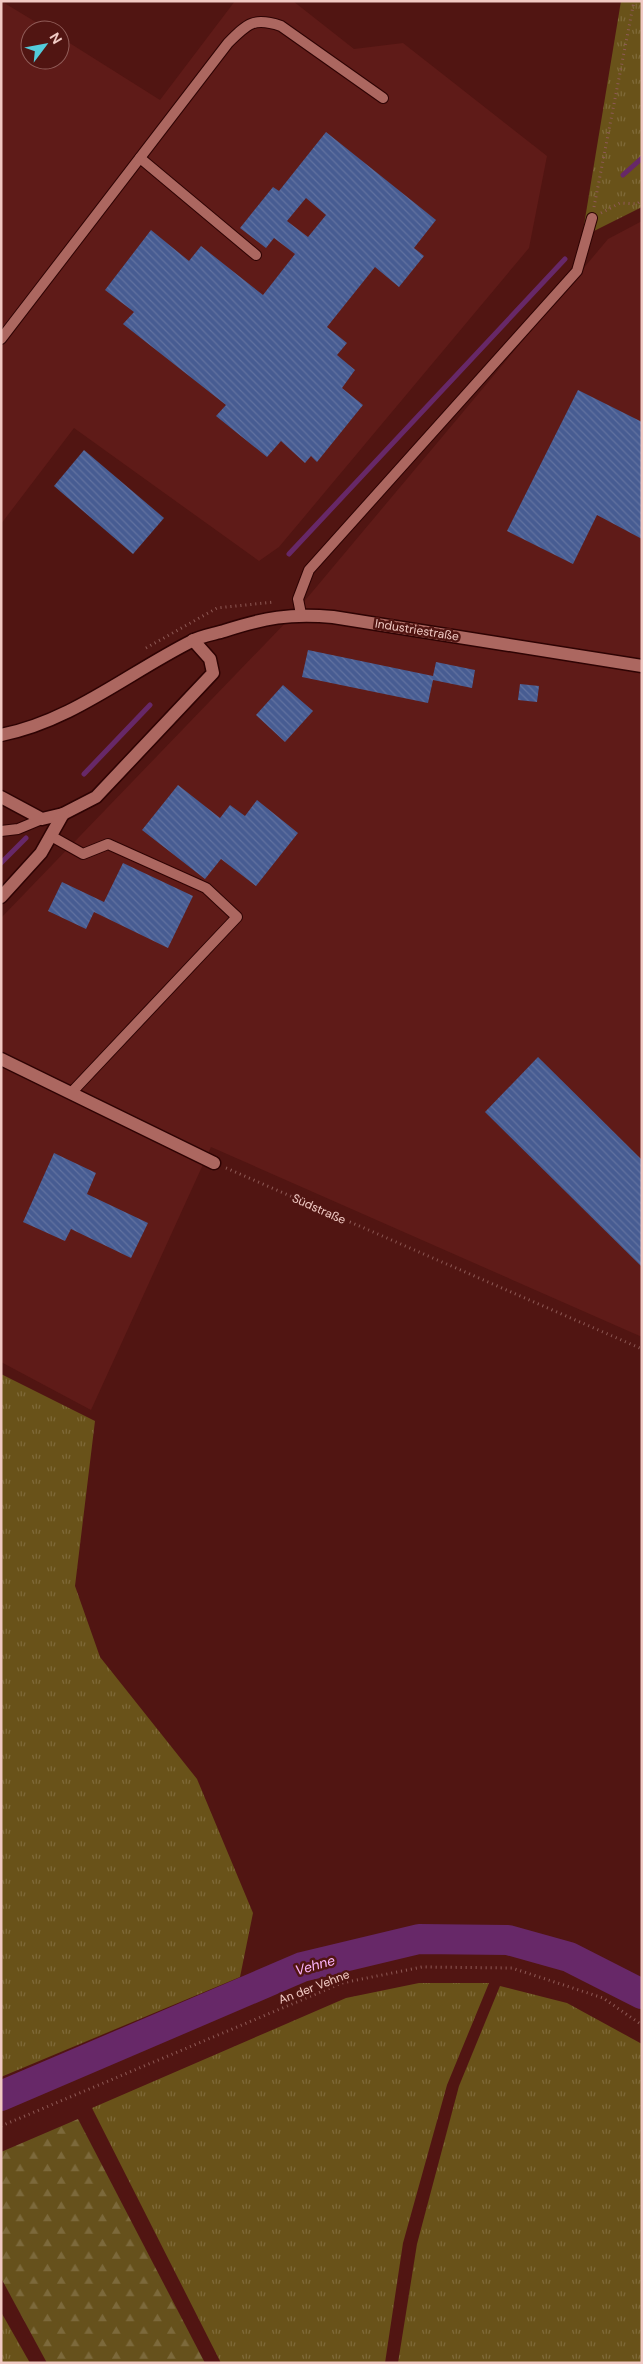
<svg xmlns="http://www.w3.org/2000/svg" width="643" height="2364" viewBox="0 0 643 2364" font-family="'DM Sans',sans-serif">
	<defs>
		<pattern id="grass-tufts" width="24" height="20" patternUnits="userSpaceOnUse" patternTransform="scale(1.25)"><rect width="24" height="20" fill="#695219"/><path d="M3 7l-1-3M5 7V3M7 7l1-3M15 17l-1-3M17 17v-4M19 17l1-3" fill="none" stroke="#7f6a39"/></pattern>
		<pattern id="forest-firs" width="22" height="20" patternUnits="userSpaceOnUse" patternTransform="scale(1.25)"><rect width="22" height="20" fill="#66511c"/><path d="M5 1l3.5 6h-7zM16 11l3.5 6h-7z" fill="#7c693b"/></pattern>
		<pattern id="building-back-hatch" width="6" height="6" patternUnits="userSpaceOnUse" patternTransform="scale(1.25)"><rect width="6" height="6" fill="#475c92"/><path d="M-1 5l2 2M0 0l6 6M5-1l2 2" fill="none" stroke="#6272a0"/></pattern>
	</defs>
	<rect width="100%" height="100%" fill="#511512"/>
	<g fill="#5f1b18">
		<polygon points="1,1 49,30 30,30 30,60 60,60 60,37 160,100 235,1 293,1 354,49 403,43 547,156 529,248 279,547 259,561 74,428 1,524"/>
		<polygon points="642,221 642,1337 211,1147 91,1410 1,1362 1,918 292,616 608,239"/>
	</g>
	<g fill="url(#grass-tufts)">
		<polygon points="621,1 642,1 642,207 582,237"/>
		<polygon points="1,1374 95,1421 75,1586 100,1657 197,1779 253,1913 240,1977 1,2077"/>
		<polygon points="419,1983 489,1983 447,2085 403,2243 385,2363 221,2363 92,2108 346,1998"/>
		<polygon points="500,1986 567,2003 642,2044 642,2363 398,2363 417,2244 459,2086"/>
		<polygon points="1,2312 30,2363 1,2363"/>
	</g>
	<polygon fill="url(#forest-firs)" points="78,2119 205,2363 47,2363 1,2278 1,2152"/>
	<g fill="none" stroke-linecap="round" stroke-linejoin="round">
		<g stroke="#672868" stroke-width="5">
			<polyline points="623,175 642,158"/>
			<polyline points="289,554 565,259"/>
			<polyline points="84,774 150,705"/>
			<polyline points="1,863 26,838"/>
		</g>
		<polyline stroke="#672868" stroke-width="30" points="1,2096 302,1967 419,1939 508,1940 569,1957 642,1994"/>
	</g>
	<g fill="url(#building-back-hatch)" fill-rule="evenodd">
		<path d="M326,132L436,220L414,248L424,256L399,287L375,267L327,327L347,343L337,355L355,370L342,388L363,405L317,462L311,456L305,463L281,441L267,457L216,416L226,405L123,324L134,312L105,290L151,230L189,261L201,246L263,295L295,254L274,238L266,248L240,228L273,187L279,191ZM306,198L326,215L308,237L287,221Z"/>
		<polygon points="578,390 642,422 642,539 597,515 573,564 507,531"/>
		<polygon points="84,450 164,518 133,554 54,486"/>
		<polygon points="308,650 433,676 436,662 475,670 472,688 433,680 428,703 302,677"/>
		<polygon points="520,684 539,686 537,702 518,700"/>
		<polygon points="283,685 313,711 285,742 256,715"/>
		<polygon points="178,785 220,818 230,805 245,816 257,800 298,833 256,886 221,859 205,879 142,830"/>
		<polygon points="123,863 193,896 168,948 94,912 86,929 48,911 62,882 104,902"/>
		<polygon points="538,1057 642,1160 642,1267 485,1112"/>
		<polygon points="54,1153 96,1173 87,1194 148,1223 131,1258 71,1229 65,1241 23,1222"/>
	</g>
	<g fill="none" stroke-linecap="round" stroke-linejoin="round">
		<defs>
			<g id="service">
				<polyline points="140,158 256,255"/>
				<path d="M1,339L228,43C248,23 254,17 281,26L383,98"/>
				<polyline points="301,614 298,599 309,570 577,271 592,218"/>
				<polyline points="1,831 18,829 42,819"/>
				<polyline points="51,836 83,854 108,844 206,888 237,917 71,1093"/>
			</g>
			<g id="minor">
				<path d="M1,735C72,721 128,673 192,641C201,636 214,634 224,631C264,618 290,613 333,617L642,666"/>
				<polyline points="1,797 42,819 63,814 96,797 213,673 210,659 193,640"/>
				<polyline points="1,897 41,853 63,814"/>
				<polyline points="1,1059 214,1163"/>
			</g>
		</defs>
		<use href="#service" stroke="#2e0303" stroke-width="12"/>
		<use href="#minor" stroke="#2e0303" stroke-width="15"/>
		<g stroke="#8e5a56" stroke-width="3" stroke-dasharray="1 4" stroke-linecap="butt">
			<polyline points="594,207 634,1"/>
			<polyline points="601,213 620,203 637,204 642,200"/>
			<polyline points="146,648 217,608 274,602"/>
			<polyline points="226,1168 642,1349"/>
			<polyline points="1,2126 342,1983 422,1967 512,1968 603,1998 642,2025"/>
		</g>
		<use href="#service" stroke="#ac6760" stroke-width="10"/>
		<use href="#minor" stroke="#ac6760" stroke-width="12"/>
	</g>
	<g text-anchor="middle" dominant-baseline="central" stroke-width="5" stroke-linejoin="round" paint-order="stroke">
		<g font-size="12" fill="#f1cac4" stroke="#511512">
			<text transform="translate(417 630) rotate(9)">Industriestraße</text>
			<text transform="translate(319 1209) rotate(24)">Südstraße</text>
			<text transform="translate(314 1987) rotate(-21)">An der Vehne</text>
		</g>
		<g font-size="14" font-style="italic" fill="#fcb4fc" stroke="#511512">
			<text transform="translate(315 1965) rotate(-16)">Vehne</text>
		</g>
	</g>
	<rect width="643" height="2364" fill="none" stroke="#f1cac4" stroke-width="5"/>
	<g transform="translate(45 45) rotate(58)"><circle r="24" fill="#511512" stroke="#915d59"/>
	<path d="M0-4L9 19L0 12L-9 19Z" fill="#53cbda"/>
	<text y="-8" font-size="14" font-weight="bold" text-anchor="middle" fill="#f1cac4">N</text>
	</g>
</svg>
